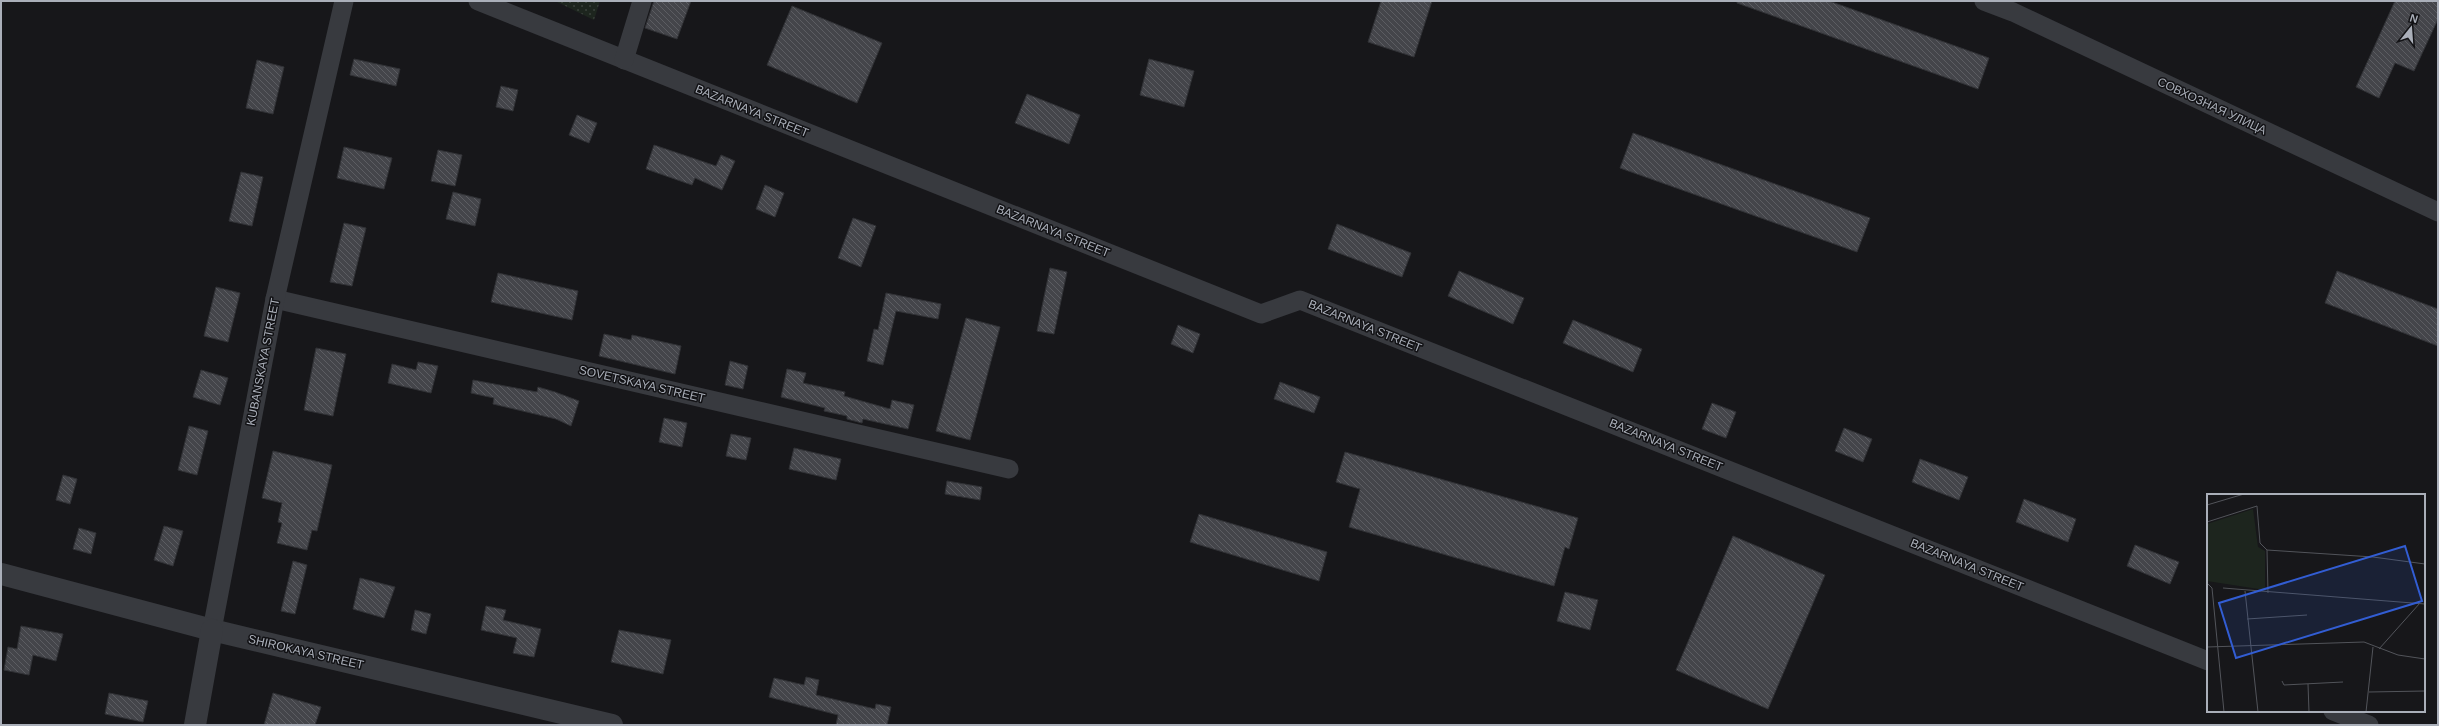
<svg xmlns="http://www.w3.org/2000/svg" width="2439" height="726" viewBox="0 0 2439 726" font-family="Helvetica,sans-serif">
	<defs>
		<pattern id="park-dots" width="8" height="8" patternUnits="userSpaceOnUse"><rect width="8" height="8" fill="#1d251e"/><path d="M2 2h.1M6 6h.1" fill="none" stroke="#3b423d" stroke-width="1.8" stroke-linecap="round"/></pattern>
		<pattern id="building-back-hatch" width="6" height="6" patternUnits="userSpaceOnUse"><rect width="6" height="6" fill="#44454a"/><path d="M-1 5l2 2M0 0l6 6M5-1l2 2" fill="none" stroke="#5c5d62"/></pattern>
	</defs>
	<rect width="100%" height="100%" fill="#17171a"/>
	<polygon fill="url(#park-dots)" points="555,1 600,1 594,20"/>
	<g fill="url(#building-back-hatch)" stroke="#313236">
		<polygon points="654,1 691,1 677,39 645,28"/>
		<polygon points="1381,1 1432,1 1414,57 1368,42"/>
		<polygon points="1737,1 1829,1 1989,58 1978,89 1737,3"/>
		<polygon points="2395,1 2438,1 2438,19 2414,71 2395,63 2379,98 2356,87"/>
		<polygon points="792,6 882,43 857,103 767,65"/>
		<polygon points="354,59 400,69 396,86 350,75"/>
		<polygon points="1149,59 1194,71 1184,107 1140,95"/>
		<polygon points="257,60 284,67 273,114 246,108"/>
		<polygon points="501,86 518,90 513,111 496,107"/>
		<polygon points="1027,94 1080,115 1069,144 1015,123"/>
		<polygon points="577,115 597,123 589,143 569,135"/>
		<polygon points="1633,133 1870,218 1857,252 1620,168"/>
		<polygon points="654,145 716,166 721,155 735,161 722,190 695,178 692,185 646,169"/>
		<polygon points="344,147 392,158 384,189 337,178"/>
		<polygon points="438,150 462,155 455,186 431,181"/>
		<polygon points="241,172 263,177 252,226 229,221"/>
		<polygon points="765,185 784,193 775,217 756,209"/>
		<polygon points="453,192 481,199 475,226 446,219"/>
		<polygon points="853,218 876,226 861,267 838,258"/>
		<polygon points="344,223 366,228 352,286 330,282"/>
		<polygon points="1337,224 1411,253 1402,277 1328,249"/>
		<polygon points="1050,268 1067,272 1054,334 1037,331"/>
		<polygon points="1459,271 1524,298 1513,324 1448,296"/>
		<polygon points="2337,271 2438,309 2438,346 2325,303"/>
		<polygon points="498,273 578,291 572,320 491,302"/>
		<polygon points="216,287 240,293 228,342 204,336"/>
		<polygon points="886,293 941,304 938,319 896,311 883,365 867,361 874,329 878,330"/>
		<polygon points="966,318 1000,327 970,440 936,431"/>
		<polygon points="1573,320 1642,349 1633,372 1563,343"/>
		<polygon points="1178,325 1200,334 1193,353 1171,344"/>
		<polygon points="604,334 631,340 632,335 681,346 675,374 599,356"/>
		<polygon points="316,348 346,354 333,416 304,410"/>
		<polygon points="730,361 748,366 743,389 725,385"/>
		<polygon points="418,362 438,366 431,393 388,383 392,364 416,370"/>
		<polygon points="787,369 806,373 803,383 845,392 844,396 890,409 892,400 914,405 908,429 863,419 862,423 847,419 847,416 824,411 825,408 781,397"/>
		<polygon points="201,370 228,378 220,405 193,397"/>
		<polygon points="473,380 537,392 538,387 555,392 579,401 571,426 556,419 493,404 494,398 471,393"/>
		<polygon points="1280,382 1320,397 1314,413 1274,399"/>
		<polygon points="1712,403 1736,412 1726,438 1702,429"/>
		<polygon points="664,418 687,423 682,447 659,442"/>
		<polygon points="189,426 208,431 197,475 178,470"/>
		<polygon points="1844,428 1872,439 1863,462 1835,451"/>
		<polygon points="731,434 751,438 746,460 726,456"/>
		<polygon points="794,448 841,459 836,480 789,469"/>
		<polygon points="273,451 332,465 317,531 312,530 307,550 277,543 282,523 278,522 282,503 262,498"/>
		<polygon points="1345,452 1578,518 1569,549 1565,547 1554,586 1349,527 1360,489 1336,482"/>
		<polygon points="1920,459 1968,477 1959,500 1912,482"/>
		<polygon points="63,475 77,479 70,504 56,500"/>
		<polygon points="947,481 982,487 980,500 945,494"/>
		<polygon points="2024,499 2076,519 2068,542 2016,522"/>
		<polygon points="1199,514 1327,552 1319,581 1190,542"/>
		<polygon points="164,526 183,531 173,566 154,560"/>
		<polygon points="79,528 96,533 91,554 73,549"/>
		<polygon points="1733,536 1825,575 1768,709 1676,670"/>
		<polygon points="2135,545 2179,562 2170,584 2127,566"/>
		<polygon points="293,561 307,565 295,614 281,611"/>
		<polygon points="360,578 395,587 384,618 353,609"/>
		<polygon points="1565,592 1598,600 1590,630 1557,621"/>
		<polygon points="486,606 506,610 503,620 541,629 534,657 513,653 517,638 481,630"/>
		<polygon points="415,610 431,614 426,634 411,630"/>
		<polygon points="21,626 63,634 56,661 33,655 29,675 4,670 8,647 17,649"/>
		<polygon points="619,630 671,640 663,674 611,662"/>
		<polygon points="806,677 819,680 816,695 875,709 876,704 891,707 887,725 836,725 838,715 769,697 774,678 804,685"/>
		<polygon points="109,693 148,701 143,722 105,714"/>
		<polygon points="273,693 321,707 315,725 264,725"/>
	</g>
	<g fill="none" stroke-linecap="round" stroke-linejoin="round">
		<g stroke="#383a3f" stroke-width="19">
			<polyline points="478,1 1261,314 1300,300 2208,661"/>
			<polyline points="1984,1 2013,12 2438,212"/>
			<polyline points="624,60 642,1"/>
			<polyline points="275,299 1009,469"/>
			<polyline points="212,630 275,299 344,1"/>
			<polyline points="2333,711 2369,725"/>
		</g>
		<g stroke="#383a3f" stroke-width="22">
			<polyline points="1,574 212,630 612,725"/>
			<polyline points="195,725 212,630"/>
		</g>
	</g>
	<g text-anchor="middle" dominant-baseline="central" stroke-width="3" stroke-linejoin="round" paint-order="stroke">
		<g font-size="12" fill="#aaafb9" stroke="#121215">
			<text transform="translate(2212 106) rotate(25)">СОВХОЗНАЯ УЛИЦА</text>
			<text transform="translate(752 111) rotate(22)">BAZARNAYA STREET</text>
			<text transform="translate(1053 231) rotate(22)">BAZARNAYA STREET</text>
			<text transform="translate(1365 326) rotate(22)">BAZARNAYA STREET</text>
			<text transform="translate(263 362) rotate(-79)">KUBANSKAYA STREET</text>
			<text transform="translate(642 384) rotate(13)">SOVETSKAYA STREET</text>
			<text transform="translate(1666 445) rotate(22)">BAZARNAYA STREET</text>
			<text transform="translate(1967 565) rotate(22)">BAZARNAYA STREET</text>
			<text transform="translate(306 652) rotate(13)">SHIROKAYA STREET</text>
		</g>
	</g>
	<g transform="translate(2207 494)">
		<rect width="218" height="218" fill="#17171a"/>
		<path d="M46,15L51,53L58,57V96L0,87V30Z" fill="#1d251e"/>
		<path fill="none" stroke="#52545a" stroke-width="1" d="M0,11L37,0M0,28L50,12L53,49L60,56L61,99M60,56L166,63L218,70M0,89L5,94L17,218M16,94L218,110M38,97L51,218M40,125L100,121M0,153L157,148L191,161L218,165M172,155L213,109M75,187L77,191L136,188M101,190L102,218M162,198L218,197M159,218L166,153"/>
		<path fill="#325dd3" fill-opacity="0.15" stroke="#325dd3" stroke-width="2" d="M198,52L215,107L29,164L12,109Z"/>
		<rect width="218" height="218" fill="none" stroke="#aaafb9" stroke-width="2"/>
	</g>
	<rect width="2439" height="726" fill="none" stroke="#aaafb9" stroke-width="4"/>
	<g transform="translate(2411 28) rotate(17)" stroke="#121215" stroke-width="3" paint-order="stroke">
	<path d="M0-3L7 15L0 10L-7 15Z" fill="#aaafb9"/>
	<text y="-6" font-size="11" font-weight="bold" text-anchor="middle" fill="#aaafb9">N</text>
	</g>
</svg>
